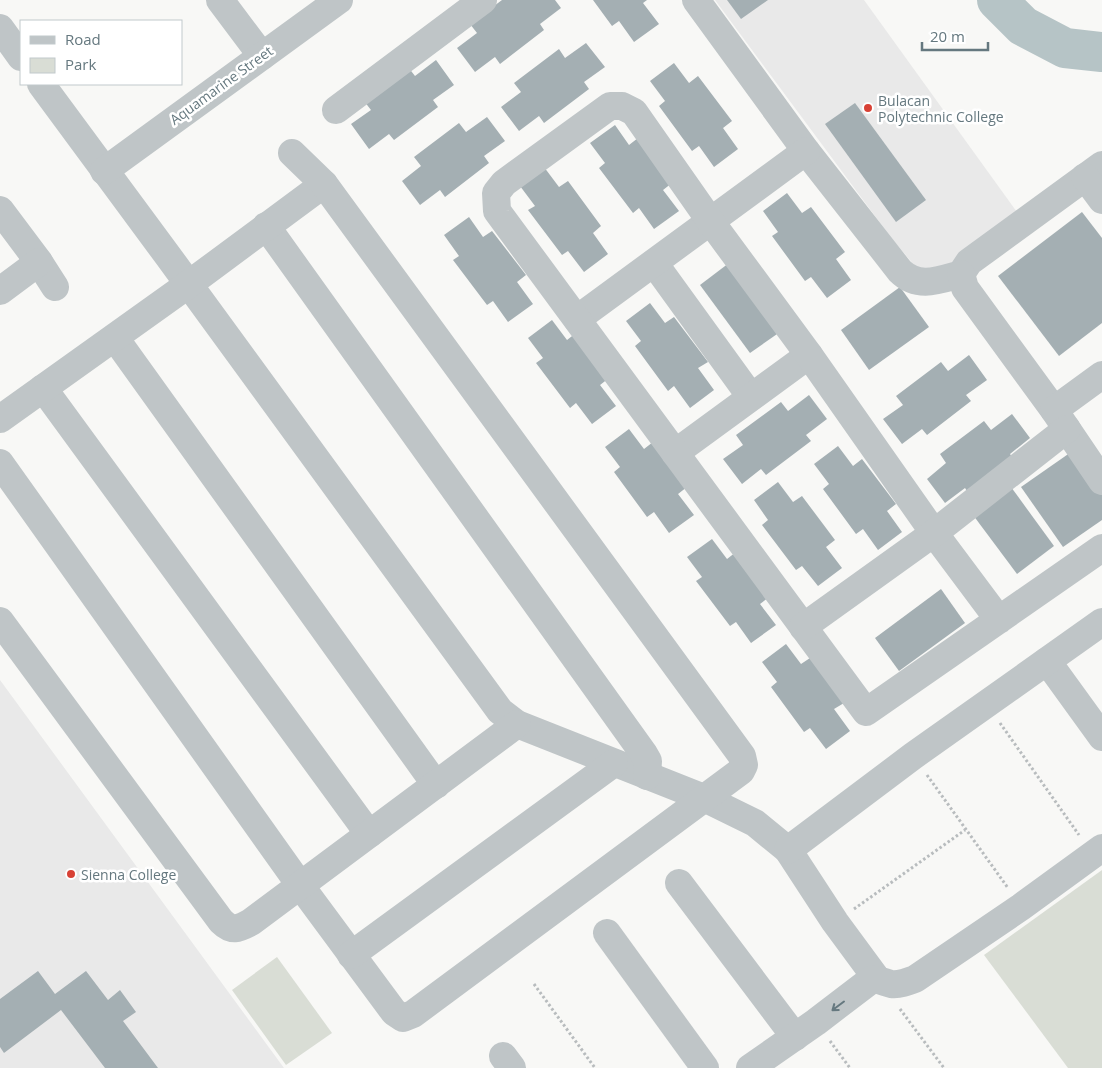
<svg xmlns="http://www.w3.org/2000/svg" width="1102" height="1068" viewBox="0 0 1102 1068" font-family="'Open Sans',sans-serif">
	<rect width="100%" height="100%" fill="#f8f8f6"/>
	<g fill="#e9e9e9">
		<polygon points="715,0 864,0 1019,215 931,279 920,272 892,239"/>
		<polygon points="0,680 284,1068 0,1068"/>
	</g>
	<g fill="#d9ddd5">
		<polygon points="1102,870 1102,1068 1068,1068 984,955"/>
		<polygon points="277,957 332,1033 286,1065 232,990"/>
	</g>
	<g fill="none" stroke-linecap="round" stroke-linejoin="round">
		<polyline stroke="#b6c4c6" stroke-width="40" points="997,0 1023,26 1065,48 1102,52"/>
	</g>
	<g fill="#a4afb3">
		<polygon points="502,0 555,0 561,8 540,24 544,30 500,64 495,57 475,72 457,48 477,33 470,24"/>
		<polygon points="593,0 647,0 643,3 659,24 634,42 619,21 612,26"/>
		<polygon points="727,0 768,0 741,19"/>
		<polygon points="586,43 605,67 584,82 589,89 544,123 539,116 519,131 501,107 521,92 514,83 559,49 565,58"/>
		<polygon points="436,60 454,85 433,100 438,107 394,140 389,134 369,149 351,124 371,110 364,101 408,67 415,76"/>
		<polygon points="674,63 689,83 698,76 732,121 723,128 738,149 714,167 699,146 692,151 659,106 665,101 650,81"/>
		<polygon points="855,103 926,200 896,222 825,124"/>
		<polygon points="487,117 505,141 484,156 489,163 445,197 440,190 420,205 402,181 421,166 414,157 459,123 466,132"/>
		<polygon points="615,125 629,145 638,138 672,183 663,190 679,211 654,229 639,208 633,213 599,168 605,163 590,143"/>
		<polygon points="544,167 559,187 568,181 601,226 593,233 608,254 584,272 568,251 562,255 528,210 535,206 520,186"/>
		<polygon points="787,193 802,213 811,207 845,252 836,259 851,280 827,298 811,277 805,281 772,236 778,232 763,211"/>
		<polygon points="1082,212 1102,238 1102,323 1059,356 998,276"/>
		<polygon points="469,217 483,237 492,231 526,275 517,282 533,304 508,322 493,301 487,305 453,260 459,256 444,235"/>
		<polygon points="729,263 780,332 750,353 700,285"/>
		<polygon points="900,287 929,327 869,370 841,330"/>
		<polygon points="650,303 665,323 674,317 708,362 698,368 714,390 690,408 674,386 668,391 635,346 641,341 626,321"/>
		<polygon points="552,320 567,340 576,333 609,378 600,385 616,406 592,424 576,403 570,408 536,363 543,358 528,338"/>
		<polygon points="969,355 987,380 966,395 971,401 927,435 922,429 902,444 883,419 903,405 896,396 941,362 948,371"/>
		<polygon points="809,395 827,419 806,435 811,441 766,475 761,469 742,484 723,459 743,445 736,435 781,402 788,411"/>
		<polygon points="1012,414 1030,438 1010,454 1014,460 969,494 965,488 945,503 927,479 946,463 940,454 984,421 991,430"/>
		<polygon points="629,429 644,449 653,442 687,487 678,494 694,515 669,533 654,512 647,517 614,472 620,467 605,447"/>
		<polygon points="838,446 853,466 862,459 896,504 887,511 902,532 878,550 863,529 856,534 823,489 829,484 814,464"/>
		<polygon points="1074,450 1102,491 1102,520 1063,547 1021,487"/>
		<polygon points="778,482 793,502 802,496 835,540 826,547 842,568 818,586 802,566 796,570 762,525 768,520 754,500"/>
		<polygon points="1011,487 1054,546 1017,574 973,515"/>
		<polygon points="712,539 727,559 736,552 769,597 760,604 776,625 751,643 736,622 730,626 696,581 702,577 687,557"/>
		<polygon points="941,589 965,623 899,671 875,638"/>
		<polygon points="786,644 801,664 810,658 844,703 834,709 850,731 826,749 810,728 804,732 771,687 777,682 762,662"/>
		<polygon points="38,971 55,994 86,971 108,1000 120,990 136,1012 123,1021 158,1068 105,1068 61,1010 4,1053 0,1047 0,999"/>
	</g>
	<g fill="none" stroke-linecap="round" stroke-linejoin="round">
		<g stroke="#b8bcbe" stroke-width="3" stroke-dasharray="2.5 2.5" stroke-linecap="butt">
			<polyline points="1000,723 1079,835"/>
			<polyline points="927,775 1008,888"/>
			<polyline points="854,909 965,830"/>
			<polyline points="534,984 595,1068"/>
			<polyline points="900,1009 944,1068"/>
			<polyline points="830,1041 850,1068"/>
		</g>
		<g stroke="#bfc5c7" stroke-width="28">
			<polyline points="220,0 262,56"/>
			<path d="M696,0L806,151L900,271C918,289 939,280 961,274L969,262L1102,165"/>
			<polyline points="0,28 21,57"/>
			<polyline points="41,84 168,256 500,711 517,724 704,798 755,823 788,850 835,922 877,979"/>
			<polyline points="336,110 483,0"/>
			<polyline points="104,171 339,0"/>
			<polyline points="1085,177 1102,200"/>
			<polyline points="0,210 39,262 55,287"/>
			<polyline points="266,226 644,754 648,761 647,776"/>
			<polyline points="654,263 751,397"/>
			<polyline points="961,274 965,288 1054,410 1102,481"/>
			<polyline points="0,291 39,262"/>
			<polyline points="577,319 806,151"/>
			<polyline points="115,338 436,785"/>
			<polyline points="43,388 369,834"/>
			<polyline points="1054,410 1102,375"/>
			<polyline points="0,419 189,284 324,184"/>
			<polyline points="675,453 809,355"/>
			<polyline points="0,463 300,885 394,1012 403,1018 413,1014 741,771 744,765 742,756 324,184 292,153"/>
			<polyline points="999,620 934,533 809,355 711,222 634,112 622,106 610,106 504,183 496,193 497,211 866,712 1102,548"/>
			<path d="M0,621L221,921C232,932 238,929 251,922L517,724"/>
			<polyline points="803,627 934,533 1067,429"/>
			<polyline points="1047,661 1102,737"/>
			<polyline points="788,850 913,756 1102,622"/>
			<polyline points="679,883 795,1037"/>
			<polyline points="607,933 705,1068"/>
			<polyline points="351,955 614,763"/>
			<polyline points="503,1056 512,1068"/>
			<path d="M750,1068L816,1022L871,980C879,979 883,982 891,984C899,985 907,982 915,979L1021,907L1102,848"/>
		</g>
	</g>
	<defs><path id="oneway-shaft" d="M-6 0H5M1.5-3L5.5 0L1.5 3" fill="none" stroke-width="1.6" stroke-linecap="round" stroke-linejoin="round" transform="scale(1.25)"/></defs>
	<use stroke="#65787f" href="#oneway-shaft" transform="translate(838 1006) rotate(143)"/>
	<g fill="#d84135" stroke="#fff" stroke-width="2">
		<circle cx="868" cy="108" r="5"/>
		<circle cx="71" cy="874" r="5"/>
	</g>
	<g text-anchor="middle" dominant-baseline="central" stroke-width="5" stroke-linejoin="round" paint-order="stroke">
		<g font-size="14" fill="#65787f" stroke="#fff">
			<text transform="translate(221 85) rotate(-36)">Aquamarine Street</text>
		</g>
		<g font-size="14" fill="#65787f" stroke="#fff" text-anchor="start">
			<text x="878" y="100">Bulacan<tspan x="878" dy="16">Polytechnic College</tspan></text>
			<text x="81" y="874">Sienna College</text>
		</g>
	</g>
	<rect x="20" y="20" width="162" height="65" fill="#ffffff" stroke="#c1c9cc"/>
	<rect x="30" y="36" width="25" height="8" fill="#bfc5c7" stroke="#c1c9cc"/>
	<text x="65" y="45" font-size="15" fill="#65787f">Road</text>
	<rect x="30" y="58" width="25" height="15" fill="#d9ddd5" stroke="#c1c9cc"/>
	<text x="65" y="70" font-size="15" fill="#65787f">Park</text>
	<path d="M922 42v8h66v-8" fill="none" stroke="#65787f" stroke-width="2.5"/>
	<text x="930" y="42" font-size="15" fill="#65787f" stroke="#ffffff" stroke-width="4" paint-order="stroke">20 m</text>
</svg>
